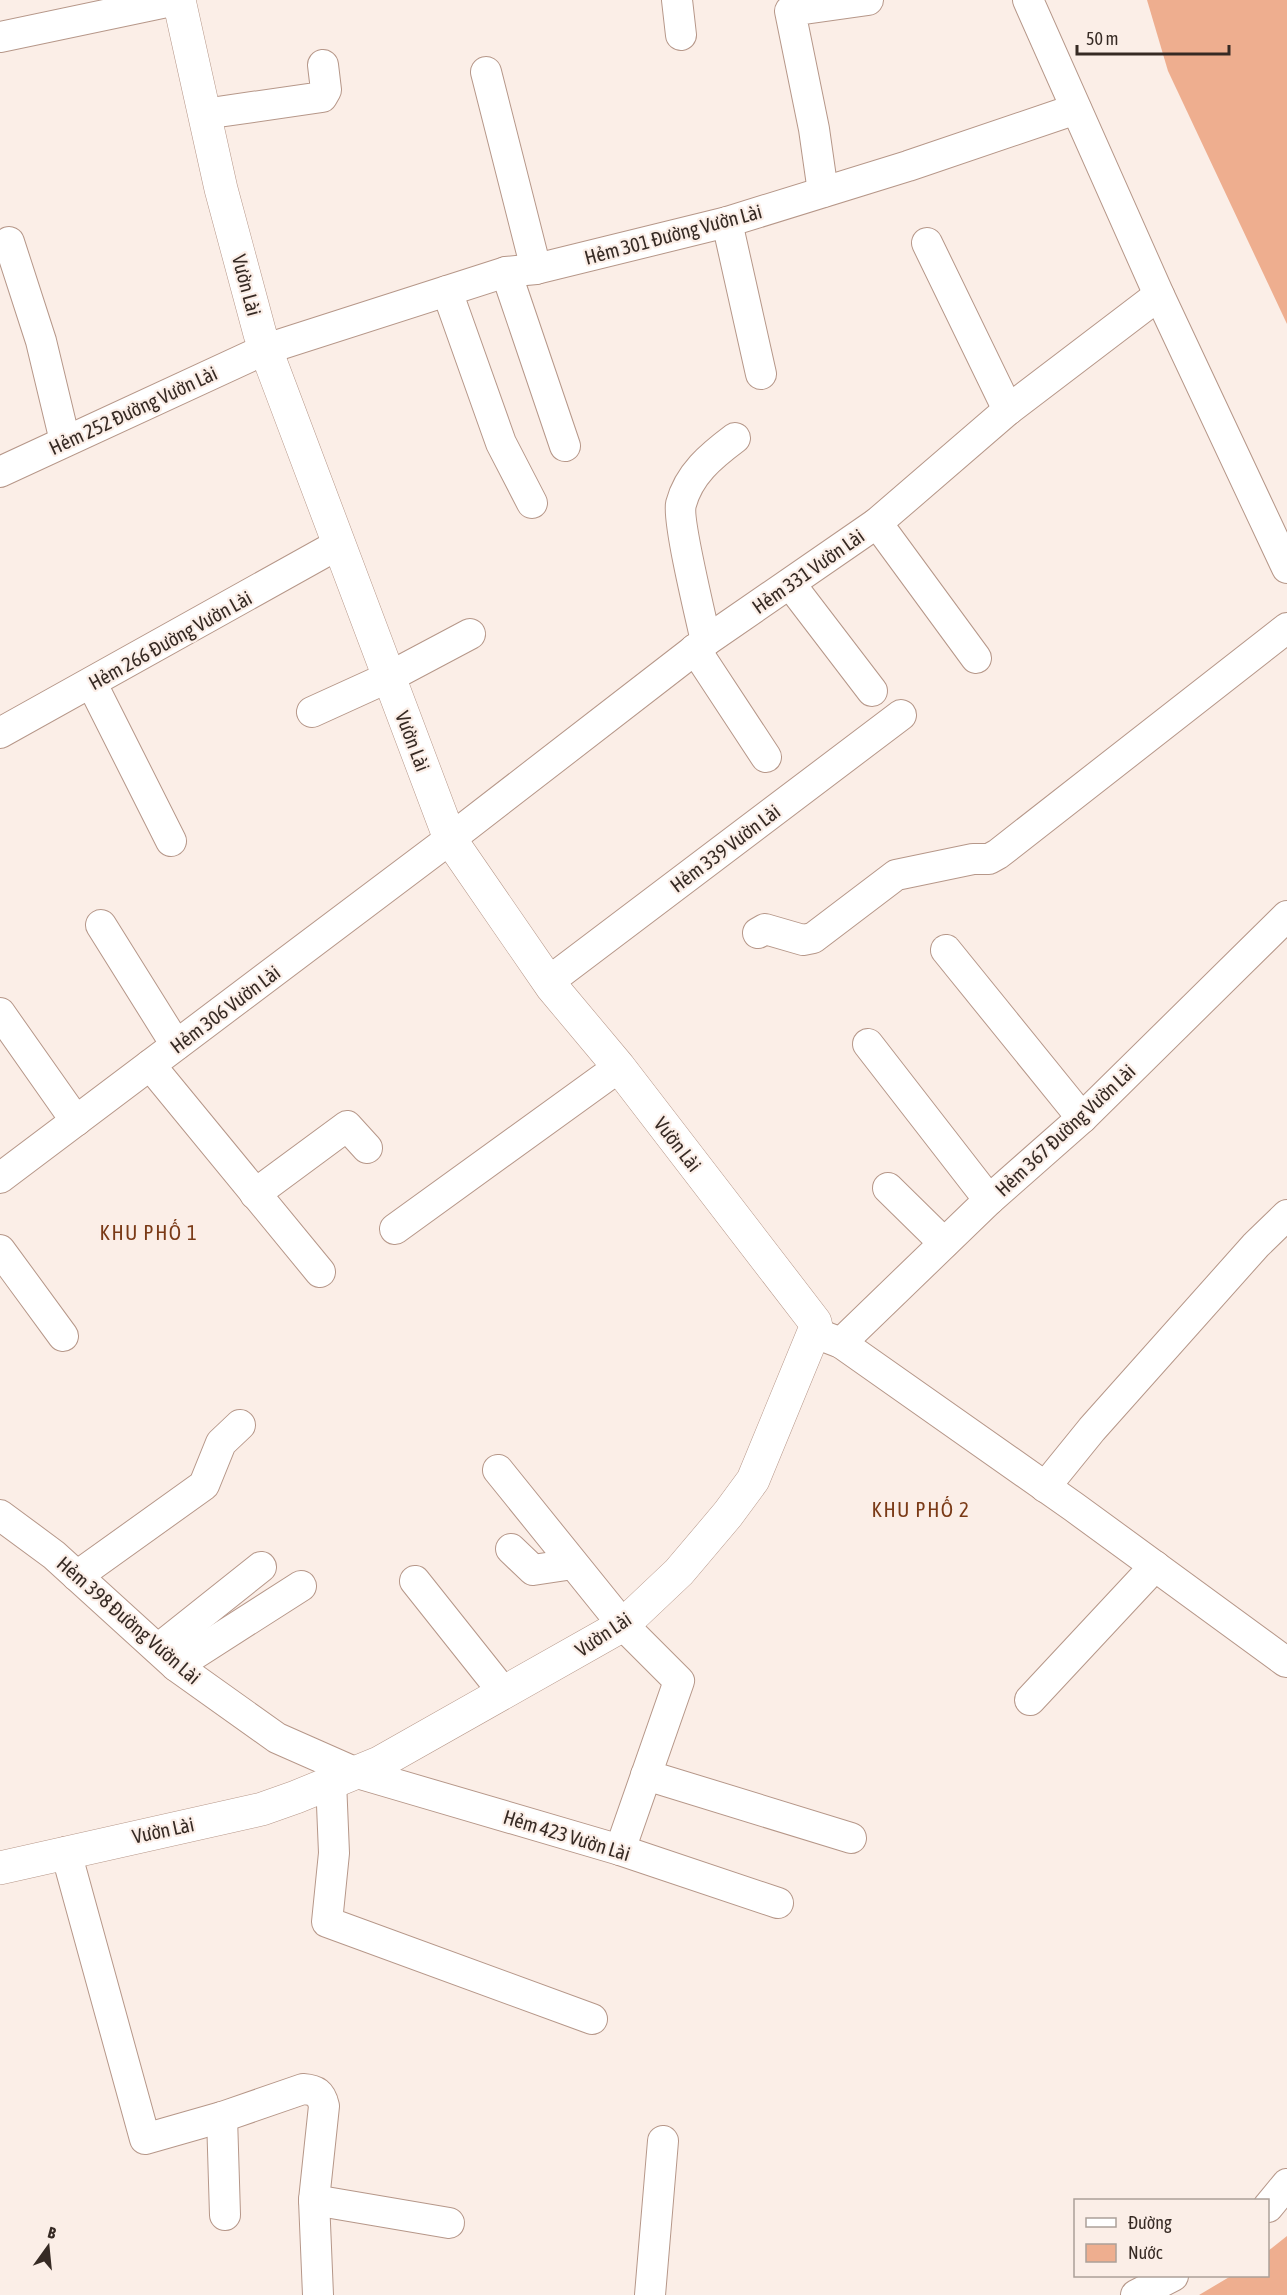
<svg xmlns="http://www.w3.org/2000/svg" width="1287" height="2295" viewBox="0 0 1287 2295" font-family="'Asap Condensed',sans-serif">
	<rect width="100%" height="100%" fill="#fbeee7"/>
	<g fill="#eeae8f">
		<polygon points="1147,0 1287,0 1287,324 1168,71"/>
		<polygon points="1287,2236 1287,2295 1199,2295 1231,2276 1268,2276 1268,2251"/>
	</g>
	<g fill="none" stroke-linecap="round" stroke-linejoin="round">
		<defs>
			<g id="minor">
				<polyline points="677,0 681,35"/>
				<polyline points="1028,0 1159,295 1287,568"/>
				<polyline points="0,37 176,0"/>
				<polyline points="486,72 536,269"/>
				<polyline points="204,114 322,97 326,90 323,65"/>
				<polyline points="823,192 814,129 790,11 868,0"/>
				<polyline points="727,222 761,374"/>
				<polyline points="9,242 41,341 65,441"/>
				<polyline points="927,243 1008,410"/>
				<polyline points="506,272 565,446"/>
				<polyline points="447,291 501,443 532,503"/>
				<polyline points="0,472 266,349 506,272 536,269 727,222 908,166 1076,109"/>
				<polyline points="877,523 976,658"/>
				<polyline points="791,585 872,691"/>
				<path d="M706,641C701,619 677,519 681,504C689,474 711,456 735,438"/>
				<polyline points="695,649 766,757"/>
				<polyline points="92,684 171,841"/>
				<polyline points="312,712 389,677 470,634"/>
				<polyline points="0,733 339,544"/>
				<polyline points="101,925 176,1045"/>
				<polyline points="758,933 765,929 803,940 813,938 896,875 973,859 989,859 998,854 1287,628"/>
				<polyline points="946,950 1082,1118"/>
				<polyline points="548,982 901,715"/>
				<polyline points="0,1013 76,1121"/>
				<polyline points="868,1044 989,1200"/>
				<polyline points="150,1065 320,1272"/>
				<polyline points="0,1178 450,839 706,641 877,523 1008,410 1159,295"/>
				<polyline points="888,1188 944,1243"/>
				<polyline points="255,1194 347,1126 367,1148"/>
				<polyline points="395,1229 619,1067"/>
				<polyline points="0,1250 63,1336"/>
				<polyline points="823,1336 841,1343 1074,1507 1286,1662"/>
				<polyline points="841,1343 989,1200 1082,1118 1287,916"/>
				<polyline points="498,1470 623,1625 679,1681 620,1850"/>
				<polyline points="1045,1487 1092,1429 1256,1245 1287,1215"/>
				<polyline points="0,1515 54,1555 176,1666 277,1738 354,1772 620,1850 778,1903"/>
				<polyline points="511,1549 533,1570 573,1564"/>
				<polyline points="77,1576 204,1485 221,1443 240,1425"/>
				<polyline points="415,1581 504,1693"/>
				<polyline points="158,1649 261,1567"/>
				<polyline points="176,1666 301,1586"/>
				<polyline points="1030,1700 1155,1566"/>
				<polyline points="646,1775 851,1838"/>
				<polyline points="331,1781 334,1853 327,1922 592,2019"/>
				<path d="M66,1852L145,2139L222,2117L303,2089C316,2090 321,2093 324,2106L314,2200L318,2295"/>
				<polyline points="222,2117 225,2215"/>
				<polyline points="314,2200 449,2223"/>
				<polyline points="1268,2207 1287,2184"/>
				<polyline points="650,2295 663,2141"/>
				<polyline points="1136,2295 1173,2276"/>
			</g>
			<polyline id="major" points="0,1868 262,1809 296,1797 379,1763 623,1625 679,1572 728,1514 753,1480 816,1327 815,1322 619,1067 552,987 450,839 260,334 221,189 179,0"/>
		</defs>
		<use href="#minor" stroke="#b69789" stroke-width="32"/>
		<use href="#major" stroke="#b69789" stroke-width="34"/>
		<use href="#minor" stroke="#fff" stroke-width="30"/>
		<use href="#major" stroke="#fff" stroke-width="33"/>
	</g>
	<g text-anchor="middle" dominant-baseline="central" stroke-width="4.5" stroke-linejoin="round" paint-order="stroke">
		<g font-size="20" fill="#362a24" stroke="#fbeee7">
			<text transform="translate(673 234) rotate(-15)">Hẻm 301 Đường Vườn Lài</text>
			<text transform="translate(247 285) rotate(75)">Vườn Lài</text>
			<text transform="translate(133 410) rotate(-25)">Hẻm 252 Đường Vườn Lài</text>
			<text transform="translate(808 571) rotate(-35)">Hẻm 331 Vườn Lài</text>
			<text transform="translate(170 640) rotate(-29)">Hẻm 266 Đường Vườn Lài</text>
			<text transform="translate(413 741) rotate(69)">Vườn Lài</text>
			<text transform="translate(725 848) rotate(-37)">Hẻm 339 Vườn Lài</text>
			<text transform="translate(225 1009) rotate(-37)">Hẻm 306 Vườn Lài</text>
			<text transform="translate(1065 1130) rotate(-43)">Hẻm 367 Đường Vườn Lài</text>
			<text transform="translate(678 1144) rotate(52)">Vườn Lài</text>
			<text transform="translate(129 1620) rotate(41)">Hẻm 398 Đường Vườn Lài</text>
			<text transform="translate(603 1634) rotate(-34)">Vườn Lài</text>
			<text transform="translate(163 1830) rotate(-12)">Vườn Lài</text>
			<text transform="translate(567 1835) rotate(17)">Hẻm 423 Vườn Lài</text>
		</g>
		<g font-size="21" letter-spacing="1.5" fill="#7a3a17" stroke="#fbeee7">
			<text x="149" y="1232">KHU PHỐ 1</text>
			<text x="921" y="1509">KHU PHỐ 2</text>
		</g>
	</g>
	<rect x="1074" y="2199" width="195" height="78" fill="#fbeee7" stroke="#aca099" stroke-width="1.5"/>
	<rect x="1086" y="2218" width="30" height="9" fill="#ffffff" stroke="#aca099" stroke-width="1.5"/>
	<text x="1128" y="2229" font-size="18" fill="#362a24">Đường</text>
	<rect x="1086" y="2244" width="30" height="18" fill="#eeae8f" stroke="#aca099" stroke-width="1.5"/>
	<text x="1128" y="2259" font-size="18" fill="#362a24">Nước</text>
	<g transform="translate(48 2247) rotate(15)" stroke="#fbeee7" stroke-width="4.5" paint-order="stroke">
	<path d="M0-4.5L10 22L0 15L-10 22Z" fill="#362a24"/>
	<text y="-9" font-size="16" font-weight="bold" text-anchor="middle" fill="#362a24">B</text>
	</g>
	<path d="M1077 45v9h152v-9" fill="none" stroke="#362a24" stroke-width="3"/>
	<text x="1086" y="45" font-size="18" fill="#362a24" stroke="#fbeee7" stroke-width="4.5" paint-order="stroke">50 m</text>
</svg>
